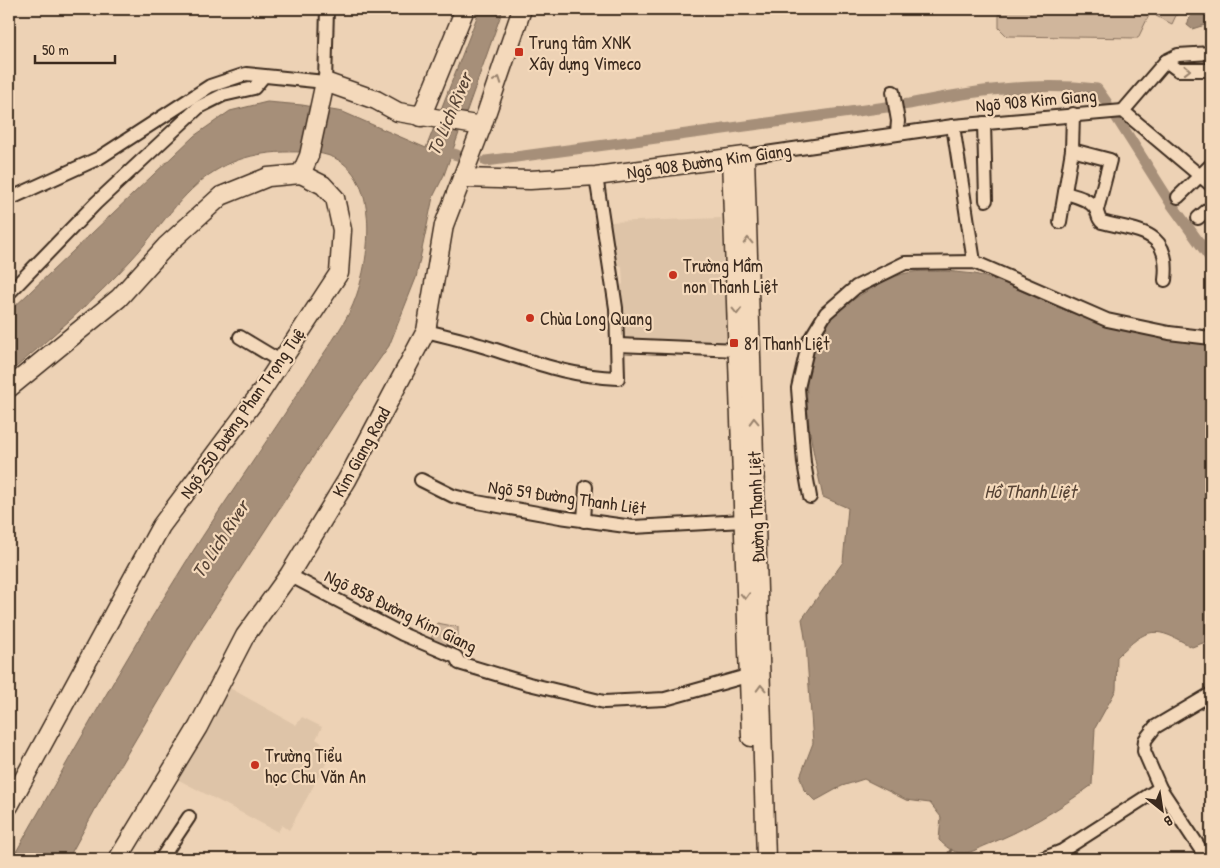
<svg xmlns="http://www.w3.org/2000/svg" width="1220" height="868" viewBox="0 0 1220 868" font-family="'Patrick Hand',sans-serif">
	<rect width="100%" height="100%" fill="#edd2b5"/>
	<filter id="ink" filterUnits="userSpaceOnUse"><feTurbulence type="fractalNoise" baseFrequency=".02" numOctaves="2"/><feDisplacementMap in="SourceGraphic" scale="10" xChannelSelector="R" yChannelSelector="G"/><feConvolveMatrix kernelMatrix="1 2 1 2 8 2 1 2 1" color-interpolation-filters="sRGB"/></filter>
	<g filter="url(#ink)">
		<g fill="#dec4a8">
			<polygon points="721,218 728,344 623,339 618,288 623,284 622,266 614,264 608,222"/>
			<polygon points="230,688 296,725 302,717 322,727 316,739 333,751 289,830 282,825 278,832 177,779"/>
		</g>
		<g fill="#d0b69c" stroke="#86705d">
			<polygon points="999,9 1152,9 1138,38 1007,36 999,28"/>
			<polygon points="1160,9 1179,9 1172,24 1156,16"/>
			<polygon points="437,623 458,627 458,641 455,652 430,642"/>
		</g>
		<g fill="#a68f79" stroke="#7b6755">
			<path d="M480,9H503L444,175L433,197L416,278L389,346L343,411L202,627L108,786L68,859H12C69,759 125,659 186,562C227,497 272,436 312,371C325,351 341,330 351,309C372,264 385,160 316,153C281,150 246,152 215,171C182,191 157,232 131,260C94,301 51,337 9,373V312L194,136L230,111L267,102L302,105L343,112L426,148Z"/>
			<polygon points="1193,9 1211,9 1211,27 1205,25 1192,29 1187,25"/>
			<path d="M945,271L975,274L1002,282L1061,309L1094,321L1196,341L1211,346V640L1192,647C1155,626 1148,626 1117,657L1116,690L1095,728L1092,785C1058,810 1023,831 984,846C978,849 968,854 962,853C953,853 945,846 939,840L941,817L930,803L906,800L864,779L842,786L815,801L804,790L800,777L813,743L806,644L802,619L843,562L848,508L823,497C812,446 796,386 817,335C823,322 850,301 862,294C876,286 892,276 907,273C919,270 933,272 945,271Z"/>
		</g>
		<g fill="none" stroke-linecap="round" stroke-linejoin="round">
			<polyline stroke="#7b6755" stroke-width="3" points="945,859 951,850"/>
			<g stroke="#a68f79" stroke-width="11">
				<polyline points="1115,115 1172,205 1211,259"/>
				<polyline points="437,149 457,155"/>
				<path d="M486,161L909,104C972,91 1032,82 1097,89L1107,103"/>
			</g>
			<defs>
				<g id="street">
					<polyline points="1166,61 1178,70 1211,70"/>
					<polyline points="893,92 898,121 897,133"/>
					<polyline points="1123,111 1166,61 1178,55 1211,53"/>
					<polyline points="984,123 986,200"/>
					<polyline points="953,126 974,262"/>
					<polyline points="1072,150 1110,160 1097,210"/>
					<polyline points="745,156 953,126 1123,111 1211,185"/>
					<path d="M1065,193C1075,196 1089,199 1095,208C1099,213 1097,218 1102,222C1140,232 1171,230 1165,280"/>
					<polyline points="1178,197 1211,165"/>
					<polyline points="9,199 99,158 210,86 246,74 325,82 327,9"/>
					<polyline points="1198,218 1211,207"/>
					<polyline points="1060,222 1072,150 1073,114"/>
					<polyline points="9,293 96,203 199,107 223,95 254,88 264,76"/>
					<path d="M426,331C446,336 467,341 486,347C534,362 567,376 618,378L616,308L596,176"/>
					<polyline points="240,337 280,361"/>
					<polyline points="618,345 738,350"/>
					<polyline points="421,480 453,496 477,502 560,517 633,527 743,521"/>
					<polyline points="810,497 804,463 798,388 809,341 826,313 856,287 905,263 974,262 1107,320 1169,333 1211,338"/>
					<polyline points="584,521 586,487"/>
					<polyline points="289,575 402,634 456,657 459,663 529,684 604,702 665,699 747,676"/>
					<polyline points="161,859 189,817"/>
					<polyline points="1042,859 1062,851 1160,788"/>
					<polyline points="1207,859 1160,788 1144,751 1145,740 1155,727 1211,694"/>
				</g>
				<g id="secondary">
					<polyline points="421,117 465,9"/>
					<polyline points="731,158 751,737"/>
					<polyline points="301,174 309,156 325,82 376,100 398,112 482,126"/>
					<polyline points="463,178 530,180 596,176 745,156 766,859"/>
					<polyline points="9,388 119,298 166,246 221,196 268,177 301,174"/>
					<polyline points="9,806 161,526 259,395 339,273 342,230 335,198 323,185 301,174"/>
					<polyline points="118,859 198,727 245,636 289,575 347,480 426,331 444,225 482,126 522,9"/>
				</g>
			</defs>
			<use href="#street" stroke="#3b2a1e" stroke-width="16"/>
			<use href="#secondary" stroke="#3b2a1e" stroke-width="21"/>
			<use href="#street" stroke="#f4d9bb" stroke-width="12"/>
			<use href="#secondary" stroke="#f4d9bb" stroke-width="18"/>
		</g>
		<defs><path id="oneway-chevron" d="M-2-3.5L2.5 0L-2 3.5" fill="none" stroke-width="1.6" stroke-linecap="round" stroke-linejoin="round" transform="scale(1.25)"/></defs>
		<g stroke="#98826c">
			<use href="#oneway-chevron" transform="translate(1187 70)"/>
			<use href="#oneway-chevron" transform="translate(498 80) rotate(-70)"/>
			<use href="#oneway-chevron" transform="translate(748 241) rotate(-92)"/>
			<use href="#oneway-chevron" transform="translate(737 311) rotate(88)"/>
			<use href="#oneway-chevron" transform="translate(754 421) rotate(-92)"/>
			<use href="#oneway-chevron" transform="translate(745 596) rotate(88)"/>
			<use href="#oneway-chevron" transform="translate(761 688) rotate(-92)"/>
		</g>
	</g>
	<g fill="#c8321e" stroke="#f4d9bb" stroke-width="2">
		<rect x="514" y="47" width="10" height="10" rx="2.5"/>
		<circle cx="673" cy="275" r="5"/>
		<circle cx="530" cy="318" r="5"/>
		<rect x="729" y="338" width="10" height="10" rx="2.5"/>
		<circle cx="255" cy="765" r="5"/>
	</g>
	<g text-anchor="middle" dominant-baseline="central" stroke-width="4.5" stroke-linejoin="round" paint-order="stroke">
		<g font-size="18" fill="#3b2a1e" stroke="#f4d9bb" text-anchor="start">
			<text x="529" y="42">Trung tâm XNK<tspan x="529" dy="21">Xây dựng Vimeco</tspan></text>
			<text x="683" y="265">Trường Mầm<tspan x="683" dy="21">non Thanh Liệt</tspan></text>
			<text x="540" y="318">Chùa Long Quang</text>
			<text x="744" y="343">81 Thanh Liệt</text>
			<text x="265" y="755">Trường Tiểu<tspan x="265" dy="21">học Chu Văn An</tspan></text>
		</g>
		<g font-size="18" fill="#3b2a1e" stroke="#f4d9bb">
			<text transform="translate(1036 100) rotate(-5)">Ngõ 908 Kim Giang</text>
			<text transform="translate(709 161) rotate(-8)">Ngõ 908 Đường Kim Giang</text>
			<text transform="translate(242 413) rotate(-55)">Ngõ 250 Đường Phan Trọng Tuệ</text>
			<text transform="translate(361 452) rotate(-61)">Kim Giang Road</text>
			<text transform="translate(567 497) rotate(8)">Ngõ 59 Đường Thanh Liệt</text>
			<text transform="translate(756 507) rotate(-92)">Đường Thanh Liệt</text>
			<text transform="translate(401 611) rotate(26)">Ngõ 858 Đường Kim Giang</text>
		</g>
		<g font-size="19" font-style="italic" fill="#564335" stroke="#f4d9bb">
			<text transform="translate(449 114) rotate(-67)">To Lich River</text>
			<text x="1030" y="491">Hồ Thanh Liệt</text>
			<text transform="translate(220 539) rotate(-57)">To Lich River</text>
		</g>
	</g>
	<rect width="1220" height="868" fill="none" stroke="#f4d9bb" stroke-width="30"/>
	<rect x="15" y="15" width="1190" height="838" fill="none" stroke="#3b2a1e" stroke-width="2" filter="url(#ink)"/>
	<g transform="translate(1162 810) rotate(150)" stroke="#f4d9bb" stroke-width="4" paint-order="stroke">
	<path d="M0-4L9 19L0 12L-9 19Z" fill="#3b2a1e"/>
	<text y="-8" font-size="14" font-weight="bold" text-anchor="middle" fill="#3b2a1e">B</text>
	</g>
	<path d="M35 55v8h80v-8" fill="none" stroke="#3b2a1e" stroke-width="2.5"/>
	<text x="42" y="55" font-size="15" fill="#3b2a1e" stroke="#f4d9bb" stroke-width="4" paint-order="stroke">50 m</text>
</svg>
